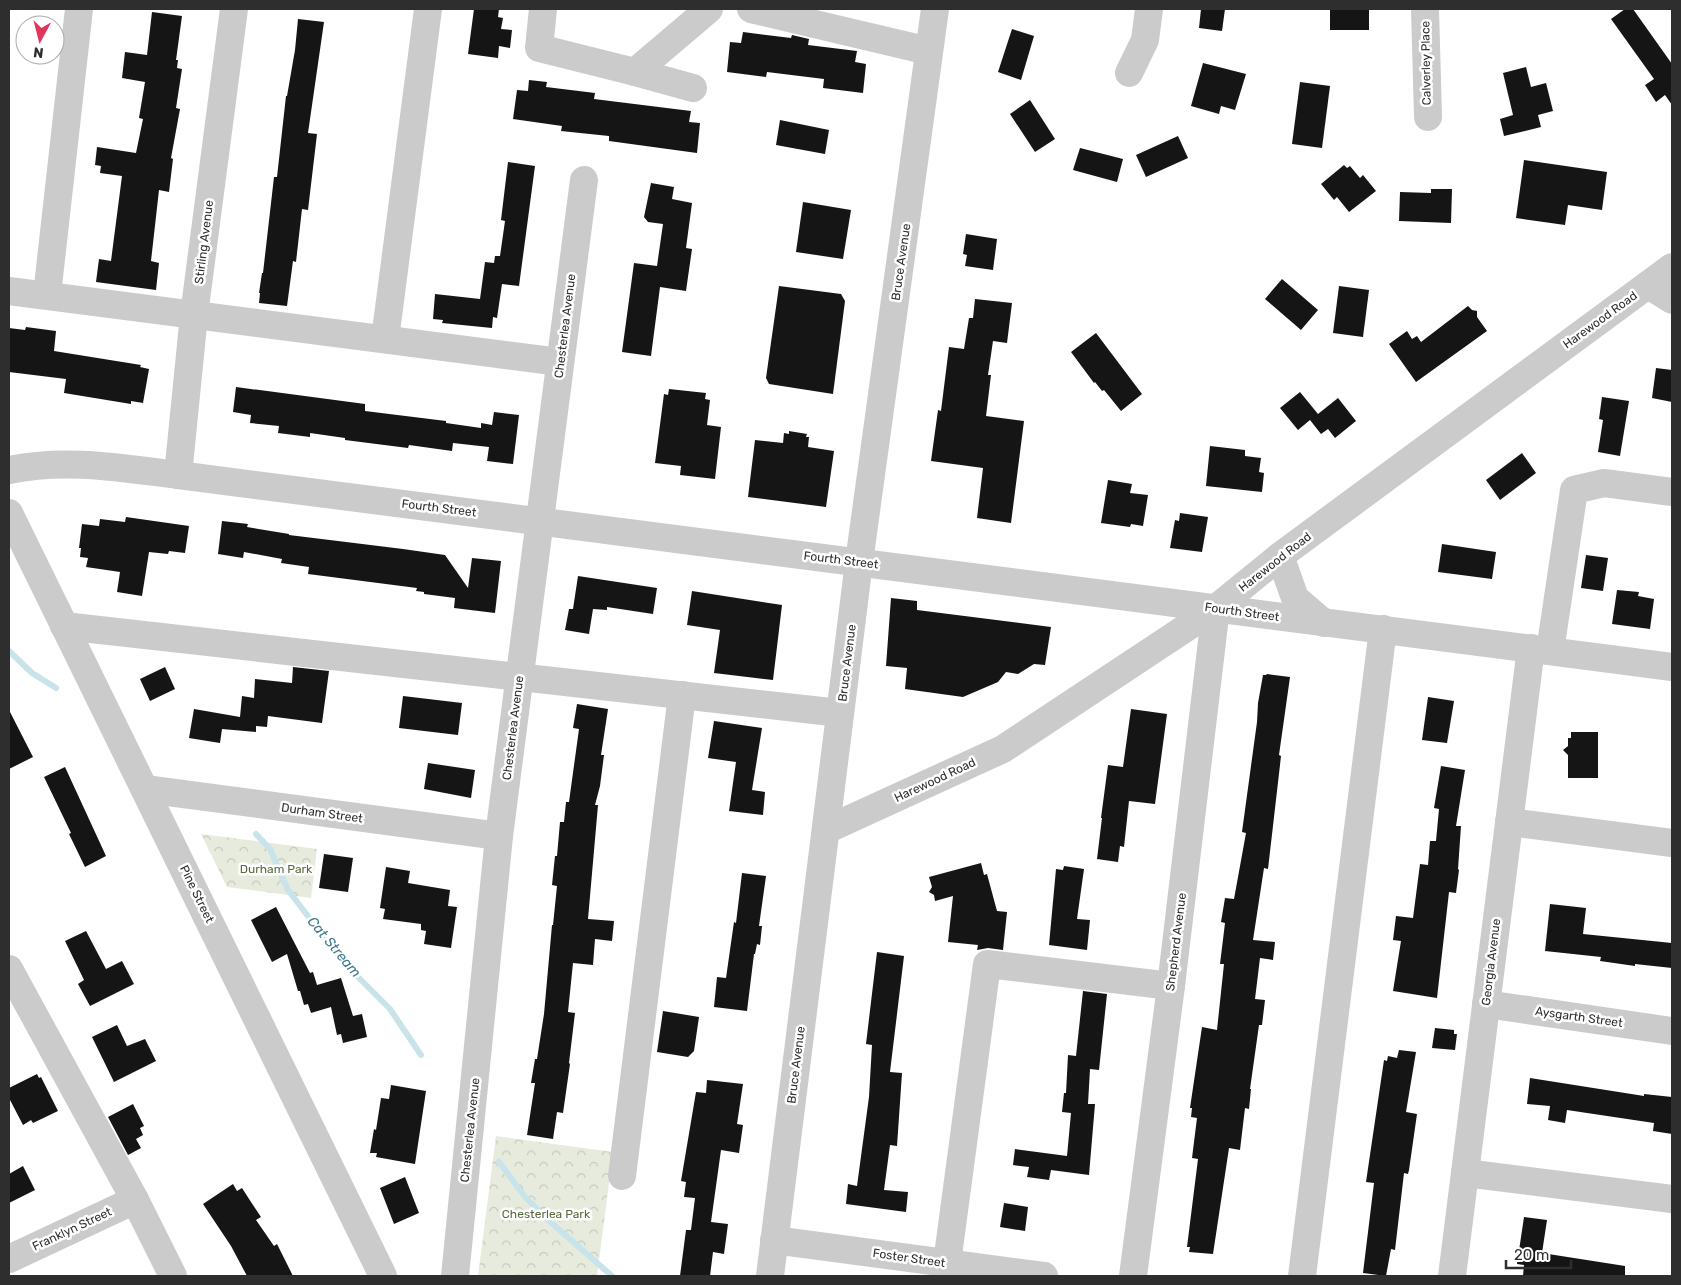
<svg xmlns="http://www.w3.org/2000/svg" width="1681" height="1285" viewBox="0 0 1681 1285" font-family="Rubik,sans-serif">
	<defs>
		<pattern id="park-crowns" width="20" height="18" patternUnits="userSpaceOnUse" patternTransform="scale(1.25)"><rect width="20" height="18" fill="#e7ebdd"/><path d="M2 6a3 3 0 1 1 6 0M12 15a3 3 0 1 1 6 0" fill="none" stroke="#c6cabe"/></pattern>
	</defs>
	<rect width="100%" height="100%" fill="#fff"/>
	<g fill="url(#park-crowns)">
		<polygon points="201,834 317,849 311,898 227,887"/>
		<polygon points="496,1136 613,1152 597,1276 478,1276"/>
	</g>
	<g fill="none" stroke-linecap="round" stroke-linejoin="round">
		<g stroke="#c9e3eb" stroke-width="6">
			<polyline points="9,651 32,673 56,688"/>
			<polyline points="256,834 270,849 288,890 343,962 390,1009 421,1055"/>
			<polyline points="499,1162 526,1198 547,1219 612,1276"/>
		</g>
	</g>
	<g fill="#151515">
		<polygon points="474,9 499,9 498,17 503,18 501,29 512,30 510,48 499,46 498,58 468,54"/>
		<polygon points="1201,9 1225,9 1222,31 1199,28"/>
		<rect x="1330" y="9" width="39" height="21"/>
		<polygon points="1625,9 1633,9 1672,64 1672,105 1665,95 1656,102 1645,85 1654,79 1611,19"/>
		<polygon points="152,12 182,16 176,60 178,60 177,68 182,69 176,108 180,109 171,158 173,159 169,192 159,190 151,261 159,263 156,290 96,282 99,259 111,261 122,176 100,173 101,166 95,165 97,147 136,153 143,119 139,118 145,82 122,78 125,52 147,55"/>
		<polygon points="298,19 324,22 308,133 317,134 308,210 302,209 296,262 293,261 287,306 259,303 260,293 259,293 262,273 263,273 274,177 277,177 286,96 287,96 295,50"/>
		<polygon points="1012,29 1034,36 1021,80 998,72"/>
		<polygon points="743,32 791,38 792,35 809,39 808,45 857,51 855,62 866,64 863,93 823,88 824,79 767,72 766,77 727,72 730,42 741,43"/>
		<polygon points="1203,63 1246,74 1235,110 1221,106 1219,114 1191,106"/>
		<polygon points="1526,67 1531,87 1546,83 1553,111 1538,115 1541,127 1504,136 1500,119 1513,115 1503,73"/>
		<polygon points="529,80 547,82 546,87 595,93 594,99 691,111 689,122 700,123 697,153 609,141 609,136 561,131 562,126 513,119 517,90 528,91"/>
		<polygon points="1300,82 1330,86 1322,148 1292,144"/>
		<polygon points="1030,100 1055,139 1035,152 1010,114"/>
		<polygon points="780,120 829,130 825,154 776,145"/>
		<polygon points="1178,136 1188,158 1146,177 1136,155"/>
		<polygon points="1080,148 1123,159 1117,182 1073,170"/>
		<polygon points="1524,160 1607,172 1602,210 1568,205 1565,225 1516,218"/>
		<polygon points="508,162 535,166 519,286 502,284 497,318 493,317 492,328 442,323 443,320 433,319 435,294 480,299 485,262 494,263 495,256 500,256 505,221 501,220"/>
		<polygon points="1344,165 1347,168 1350,166 1360,178 1363,175 1376,191 1349,212 1337,197 1334,200 1321,184"/>
		<polygon points="651,183 674,187 672,199 692,203 686,248 692,249 686,291 660,287 651,356 622,352 634,263 657,266 663,224 648,222 644,217"/>
		<polygon points="1431,189 1452,189 1451,223 1399,221 1400,192 1431,193"/>
		<polygon points="803,202 851,210 843,259 796,252"/>
		<polygon points="966,234 997,239 993,270 965,266 967,255 963,254"/>
		<polygon points="1282,279 1318,310 1301,330 1265,299"/>
		<polygon points="779,286 841,294 845,301 833,394 769,384 766,378"/>
		<polygon points="1339,286 1369,290 1363,337 1333,333"/>
		<polygon points="975,299 1012,303 1007,343 993,341 988,375 991,375 986,416 1024,421 1011,523 977,518 983,468 931,461 938,410 941,411 949,347 964,349 969,318 973,318"/>
		<polygon points="1468,306 1472,310 1477,311 1477,317 1487,331 1416,382 1389,344 1407,331 1412,339 1417,336 1421,342"/>
		<polygon points="26,327 56,331 54,351 141,365 140,367 149,369 143,403 131,401 131,404 64,393 66,379 9,372 9,328 25,330"/>
		<polygon points="1096,333 1142,394 1121,411 1104,390 1102,391 1095,382 1094,383 1071,352"/>
		<polygon points="1656,368 1672,370 1672,402 1652,398"/>
		<polygon points="236,387 365,404 365,411 446,421 446,423 481,428 481,423 492,425 494,412 519,415 513,464 487,461 489,447 453,443 452,451 409,445 408,448 345,440 345,438 310,433 310,437 278,433 279,426 250,423 251,415 233,412"/>
		<polygon points="669,389 706,393 705,399 710,400 707,425 721,427 715,479 680,475 681,466 655,463 664,394 668,395"/>
		<polygon points="1300,392 1318,414 1338,398 1356,421 1335,438 1328,429 1321,434 1310,420 1298,430 1280,408"/>
		<polygon points="1602,397 1629,401 1620,456 1598,452 1603,420 1599,419"/>
		<polygon points="789,431 807,434 806,437 809,437 808,447 834,451 826,507 748,497 755,440 783,443 784,433 789,434"/>
		<polygon points="1210,446 1245,450 1245,456 1261,458 1259,472 1264,473 1262,492 1206,486"/>
		<polygon points="1522,453 1536,473 1500,500 1486,480"/>
		<polygon points="1108,480 1132,484 1130,493 1148,495 1143,526 1131,524 1130,527 1101,523"/>
		<polygon points="1180,513 1208,517 1202,552 1170,548 1175,520 1179,521"/>
		<polygon points="126,517 189,526 185,553 169,551 168,554 149,552 142,596 117,592 120,572 86,567 88,558 80,557 81,548 79,548 82,524 99,526 100,519 125,522"/>
		<polygon points="222,521 248,524 247,527 289,534 289,535 403,549 445,555 468,588 472,558 501,561 495,613 454,608 455,598 424,594 424,592 416,591 417,588 308,574 309,567 281,563 282,559 244,552 243,558 218,554"/>
		<polygon points="1442,544 1496,552 1492,579 1438,572"/>
		<polygon points="1586,555 1608,558 1603,591 1581,588"/>
		<polygon points="578,576 657,588 653,614 607,607 607,610 593,609 589,634 565,630 569,609 573,609"/>
		<polygon points="1617,590 1639,592 1638,596 1654,599 1650,629 1612,624"/>
		<polygon points="692,591 782,605 773,680 714,673 720,630 687,625"/>
		<polygon points="891,598 917,601 917,610 1051,627 1045,665 1034,664 1018,674 1006,672 998,682 963,697 905,689 907,668 886,666"/>
		<polygon points="165,667 175,689 150,701 140,679"/>
		<polygon points="293,667 329,671 322,723 268,716 267,727 256,726 256,732 222,729 220,743 189,738 194,709 240,717 242,696 254,698 255,679 292,683"/>
		<polygon points="1267,674 1290,677 1279,755 1281,756 1280,765 1268,869 1264,868 1253,940 1275,942 1273,960 1260,958 1255,999 1265,1000 1262,1025 1259,1025 1250,1089 1251,1089 1249,1109 1245,1108 1240,1150 1229,1148 1213,1254 1189,1252 1190,1247 1187,1247 1198,1159 1192,1158 1197,1118 1191,1117 1192,1108 1190,1108 1202,1027 1217,1030 1224,964 1220,964 1225,923 1221,922 1225,898 1234,899 1246,833 1242,832 1257,722 1258,703 1263,675 1266,675"/>
		<polygon points="403,696 462,703 458,735 399,728"/>
		<polygon points="1428,697 1454,701 1447,743 1422,740"/>
		<polygon points="577,704 608,709 601,755 604,755 600,786 595,805 598,805 588,919 614,921 612,941 595,939 593,965 573,963 568,1012 575,1013 569,1063 570,1064 563,1113 557,1112 553,1139 527,1135 535,1083 531,1083 535,1059 537,1059 544,1014 552,925 553,925 557,886 552,885 555,856 557,856 560,822 564,822 566,802 569,802 579,729 573,728"/>
		<polygon points="1131,709 1167,714 1155,804 1129,801 1124,847 1120,846 1118,862 1097,859 1102,818 1101,818 1108,765 1123,767"/>
		<polygon points="9,710 33,757 9,769"/>
		<polygon points="714,721 762,728 752,790 765,792 763,815 729,811 736,762 708,758"/>
		<polygon points="1571,732 1598,732 1598,778 1568,778 1568,755 1563,750 1568,746 1568,738 1571,738"/>
		<polygon points="428,763 475,770 471,798 424,789"/>
		<polygon points="1441,766 1465,770 1456,826 1461,826 1458,869 1459,870 1456,893 1449,892 1437,998 1393,991 1401,941 1393,940 1396,916 1413,918 1420,864 1428,865 1430,841 1436,841 1439,809 1434,808"/>
		<polygon points="65,767 106,856 85,867 69,834 71,833 44,777"/>
		<polygon points="324,854 353,858 348,892 319,888"/>
		<polygon points="981,863 984,875 987,874 997,911 1007,912 1003,950 988,948 977,950 978,945 948,942 953,896 935,901 934,895 929,892 932,887 929,877"/>
		<polygon points="1064,866 1084,869 1077,919 1090,920 1087,950 1049,945 1056,869 1063,870"/>
		<polygon points="386,867 410,871 408,883 450,890 448,906 457,907 451,948 424,944 426,931 421,930 421,924 383,919 385,909 380,908"/>
		<polygon points="742,873 766,876 759,926 762,926 760,945 757,944 755,954 754,954 747,1011 714,1007 717,977 726,978 734,922 736,923"/>
		<polygon points="1550,904 1586,908 1583,934 1672,943 1672,968 1635,964 1635,966 1600,961 1601,957 1545,951"/>
		<polygon points="276,907 310,973 313,972 317,985 341,978 353,1016 362,1014 367,1037 343,1043 341,1034 337,1035 331,1007 311,1013 308,1004 304,1005 300,991 298,991 287,954 272,962 251,920"/>
		<polygon points="86,931 106,969 122,961 134,984 90,1006 78,984 84,980 65,941"/>
		<polygon points="877,952 904,956 890,1072 902,1073 897,1146 890,1145 884,1190 908,1192 906,1212 846,1204 848,1184 857,1186 869,1097 872,1045 866,1044"/>
		<polygon points="1083,991 1107,994 1099,1070 1090,1069 1088,1104 1095,1104 1089,1175 1051,1170 1049,1180 1027,1177 1029,1167 1013,1165 1015,1149 1067,1156 1071,1113 1062,1112 1064,1093 1066,1093 1068,1055 1076,1056"/>
		<polygon points="663,1011 699,1017 694,1051 688,1057 657,1052"/>
		<polygon points="117,1025 127,1046 145,1039 156,1061 114,1082 92,1037"/>
		<polygon points="1435,1028 1454,1030 1454,1034 1457,1034 1455,1050 1432,1048"/>
		<polygon points="1399,1050 1416,1052 1406,1112 1417,1114 1409,1170 1408,1174 1404,1173 1395,1250 1391,1249 1386,1276 1363,1273 1374,1183 1366,1182 1384,1060 1387,1061 1388,1056 1397,1058"/>
		<polygon points="37,1074 39,1078 41,1077 58,1111 33,1123 31,1120 23,1125 9,1098 9,1088"/>
		<polygon points="1530,1078 1644,1096 1644,1094 1672,1097 1672,1134 1653,1131 1654,1123 1567,1110 1565,1123 1548,1120 1550,1106 1527,1104"/>
		<polygon points="707,1080 743,1084 737,1124 743,1125 739,1153 721,1150 711,1222 728,1224 724,1254 713,1252 710,1276 680,1276 686,1230 691,1230 695,1198 684,1197 686,1182 681,1181 696,1092 706,1093"/>
		<polygon points="391,1085 426,1091 415,1164 376,1157 377,1153 370,1153 374,1129 376,1130 381,1098 389,1099"/>
		<polygon points="133,1104 144,1126 140,1128 143,1135 136,1139 141,1148 128,1155 108,1117"/>
		<polygon points="23,1166 35,1190 9,1203 9,1174"/>
		<polygon points="405,1177 419,1213 394,1224 380,1188"/>
		<polygon points="233,1184 237,1191 242,1188 251,1202 261,1217 256,1220 274,1246 277,1244 293,1276 247,1276 231,1246 203,1204"/>
		<polygon points="1004,1203 1028,1207 1025,1231 1000,1227"/>
		<polygon points="1524,1217 1547,1220 1542,1253 1625,1266 1625,1276 1523,1276 1524,1265 1517,1264"/>
	</g>
	<g fill="none" stroke-linecap="round" stroke-linejoin="round">
		<g stroke="#cbcbcb" stroke-width="28">
			<polyline points="543,9 539,48 635,72 693,88"/>
			<polyline points="751,9 929,51"/>
			<polyline points="1425,9 1428,117"/>
			<polyline points="635,72 709,9"/>
			<polyline points="1129,73 1145,40 1149,9"/>
			<polyline points="1648,285 1672,300"/>
			<polyline points="9,291 560,362"/>
			<polyline points="47,295 79,9"/>
			<polyline points="385,339 428,9"/>
			<path d="M9,470C67,458 120,468 178,475L1672,667"/>
			<polyline points="178,475 194,315 234,9"/>
			<polyline points="9,513 383,1276"/>
			<polyline points="1280,556 1295,598 1324,623"/>
			<polyline points="64,626 840,713"/>
			<polyline points="1550,651 1574,490 1604,483 1672,492"/>
			<polyline points="145,789 499,836"/>
			<polyline points="1509,822 1672,843"/>
			<polyline points="826,830 1003,749 1216,608 1280,556 1672,267"/>
			<polyline points="9,969 135,1200 173,1276"/>
			<polyline points="1486,1004 1672,1031"/>
			<polyline points="1465,1173 1672,1199"/>
			<polyline points="622,1176 682,695"/>
			<polyline points="774,1240 1044,1276"/>
			<polyline points="9,1259 135,1200"/>
			<polyline points="947,1263 987,964 1171,986"/>
			<polyline points="455,1276 499,836 584,180"/>
			<polyline points="770,1276 859,562 935,9"/>
			<polyline points="1133,1276 1171,986 1216,608"/>
			<polyline points="1302,1276 1383,629"/>
			<polyline points="1452,1276 1531,648"/>
		</g>
	</g>
	<g text-anchor="middle" dominant-baseline="central" stroke-width="5" stroke-linejoin="round" paint-order="stroke">
		<g font-size="12" fill="#2e2e2e" stroke="#fff">
			<text transform="translate(1426 63) rotate(-91)">Calverley Place</text>
			<text transform="translate(204 242) rotate(-83)">Stirling Avenue</text>
			<text transform="translate(901 262) rotate(-82)">Bruce Avenue</text>
			<text transform="translate(1600 320) rotate(-36)">Harewood Road</text>
			<text transform="translate(565 326) rotate(-83)">Chesterlea Avenue</text>
			<text transform="translate(439 508) rotate(7)">Fourth Street</text>
			<text transform="translate(841 560) rotate(7)">Fourth Street</text>
			<text transform="translate(1275 562) rotate(-38)">Harewood Road</text>
			<text transform="translate(1242 612) rotate(8)">Fourth Street</text>
			<text transform="translate(847 663) rotate(-83)">Bruce Avenue</text>
			<text transform="translate(513 728) rotate(-83)">Chesterlea Avenue</text>
			<text transform="translate(935 780) rotate(-25)">Harewood Road</text>
			<text transform="translate(322 813) rotate(8)">Durham Street</text>
			<text transform="translate(197 894) rotate(64)">Pine Street</text>
			<text transform="translate(1176 942) rotate(-83)">Shepherd Avenue</text>
			<text transform="translate(1491 962) rotate(-83)">Georgia Avenue</text>
			<text transform="translate(1579 1017) rotate(8)">Aysgarth Street</text>
			<text transform="translate(796 1065) rotate(-83)">Bruce Avenue</text>
			<text transform="translate(470 1130) rotate(-84)">Chesterlea Avenue</text>
			<text transform="translate(72 1229) rotate(-25)">Franklyn Street</text>
			<text transform="translate(909 1258) rotate(8)">Foster Street</text>
		</g>
		<g font-size="12" fill="#58693d" stroke="#fff">
			<text x="276" y="869">Durham Park</text>
			<text x="546" y="1214">Chesterlea Park</text>
		</g>
		<g font-size="14" font-style="italic" fill="#3e7b8f" stroke="#fff">
			<text transform="translate(334 947) rotate(50)">Cat Stream</text>
		</g>
	</g>
	<rect width="1681" height="1285" fill="none" stroke="#2e2e2e" stroke-width="20"/>
	<g transform="translate(40 40) rotate(187)"><circle r="24" fill="#ffffff" stroke="#ababab"/>
	<path d="M0-4L9 19L0 12L-9 19Z" fill="#e1355b"/>
	<text y="-8" font-size="14" font-weight="bold" text-anchor="middle" fill="#2e2e2e">N</text>
	</g>
	<path d="M1506 1260v8h65v-8" fill="none" stroke="#2e2e2e" stroke-width="2.5"/>
	<text x="1514" y="1260" font-size="15" fill="#2e2e2e" stroke="#ffffff" stroke-width="4" paint-order="stroke">20 m</text>
</svg>
